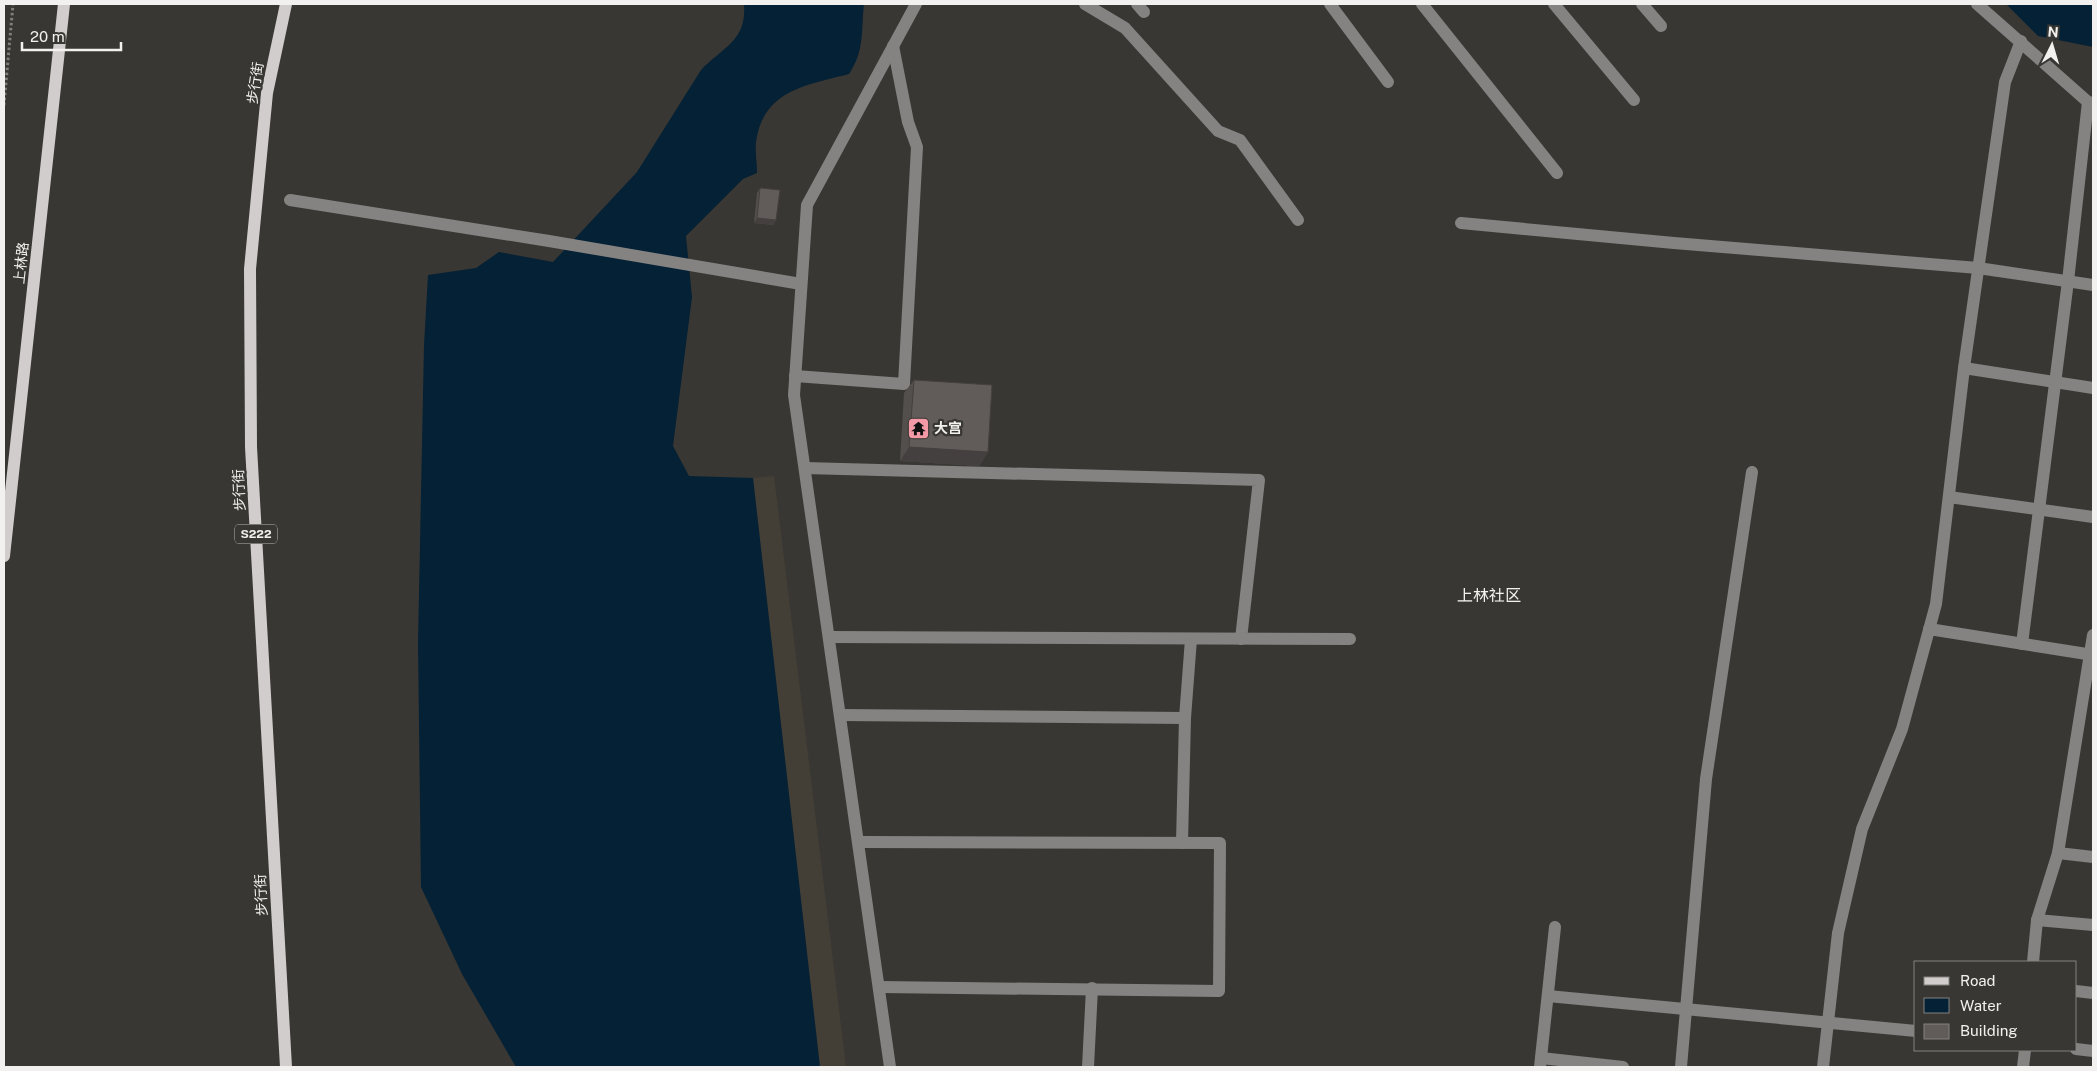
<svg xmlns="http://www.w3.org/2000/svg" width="2097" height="1071" viewBox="0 0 2097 1071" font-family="'Public Sans','Noto Sans SC',sans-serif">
	<rect width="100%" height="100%" fill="#393733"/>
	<polygon fill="#443f36" points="774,476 846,1067 820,1067 753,478"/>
	<g fill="#042135">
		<path d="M744,4H864C861,31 865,50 849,74C807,85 763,90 756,142C755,151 757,163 757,173L743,179L686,236L692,297L673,446L689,476L753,478L820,1067H516L462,974L421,887L418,643L424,345L428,275L476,268L499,252L553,262L637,172L701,70C723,47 747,41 744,4Z"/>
		<polygon points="2006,4 2093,4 2093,47 2038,36"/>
	</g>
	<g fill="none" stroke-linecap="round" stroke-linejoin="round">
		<polyline stroke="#807f7c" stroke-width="3" stroke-dasharray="2.5 2.5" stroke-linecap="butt" points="4,105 13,4"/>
		<g stroke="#858282" stroke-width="12">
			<polyline points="1085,4 1125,28 1218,131 1240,140 1298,220"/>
			<polyline points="1137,4 1144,12"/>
			<polyline points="1330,4 1388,82"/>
			<polyline points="1422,4 1557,173"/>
			<polyline points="1554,4 1634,100"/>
			<polyline points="1642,4 1661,26"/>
			<polyline points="1977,4 2088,102 2093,103"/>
			<polyline points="290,200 549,241 801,284"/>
			<polyline points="1461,223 1674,243 1978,268 2093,285"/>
			<polyline points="1964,368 2093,388"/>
			<polyline points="795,376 904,384 917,147 908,122 893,46"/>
			<polyline points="805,468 1259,480 1241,639"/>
			<polyline points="1949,497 2093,517"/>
			<polyline points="1929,629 2093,655"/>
			<polyline points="829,637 1350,639"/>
			<polyline points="2022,644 2068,281 2088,102"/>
			<polyline points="840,715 1185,718"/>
			<polyline points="859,842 1220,843 1219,991 880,987"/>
			<polyline points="1182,843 1185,718 1191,639"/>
			<polyline points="2058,853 2093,857"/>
			<polyline points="2037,920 2093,925"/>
			<polyline points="2033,962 2037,920 2058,853 2093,635"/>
			<polyline points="2076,991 2093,993"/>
			<polyline points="1548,996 1916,1031"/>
			<polyline points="2076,1049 2093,1051"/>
			<polyline points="1541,1058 1623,1067"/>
			<polyline points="890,1067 794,395 807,205 916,4"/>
			<polyline points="1088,1067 1092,988"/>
			<polyline points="1540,1067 1555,927"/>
			<polyline points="1681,1067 1706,779 1752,472"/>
			<polyline points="1823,1067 1838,933 1862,829 1902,729 1936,604 1964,368 2005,82 2021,41"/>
			<polyline points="2023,1067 2025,1050"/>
		</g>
		<g stroke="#d2cdcd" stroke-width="12">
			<polyline points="286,4 267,93 250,269 251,447 286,1067"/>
			<polyline points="4,556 64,4"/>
		</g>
	</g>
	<g fill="#534f4d">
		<polygon points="760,188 776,220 773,225 754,223 757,193"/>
		<polygon points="914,380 988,452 979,466 900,461 904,393"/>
	</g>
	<g fill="#44403f">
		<polygon points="757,218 776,220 773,225 754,223"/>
		<polygon points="909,447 988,452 979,466 900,461"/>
	</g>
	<g fill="#615c5a" stroke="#44403f">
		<polygon points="760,188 780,190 776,220 757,218"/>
		<polygon points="914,380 992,385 988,452 909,447"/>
	</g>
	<defs>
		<symbol id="temple-square" viewBox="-11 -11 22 22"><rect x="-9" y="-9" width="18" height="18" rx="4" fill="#f49aa6" stroke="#393733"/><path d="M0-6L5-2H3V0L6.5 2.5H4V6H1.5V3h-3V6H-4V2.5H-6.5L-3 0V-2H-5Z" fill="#111"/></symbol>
	</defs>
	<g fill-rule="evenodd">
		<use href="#temple-square" x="906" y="416" width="25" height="25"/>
	</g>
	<g text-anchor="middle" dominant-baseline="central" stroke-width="4.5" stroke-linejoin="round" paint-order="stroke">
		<rect fill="#393733" stroke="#bab9b7" stroke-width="1" x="235" y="524.5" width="42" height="19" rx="4"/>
		<g font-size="12" font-weight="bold" fill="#f2f1ef">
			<text x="256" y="534">S222</text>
		</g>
		<g font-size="14" fill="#f2f1ef" stroke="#393733">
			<text transform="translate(255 83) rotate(-81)">步行街</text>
			<text transform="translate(21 263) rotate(-84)">上林路</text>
			<text transform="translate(239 490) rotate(-93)">步行街</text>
			<text transform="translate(261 895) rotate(-93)">步行街</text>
		</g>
		<g font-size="14" font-weight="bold" fill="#f2f1ef" stroke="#393733" text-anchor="start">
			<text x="934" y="428">大宫</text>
		</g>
		<g font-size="16" fill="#f2f1ef" stroke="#393733">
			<text x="1489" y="595">上林社区</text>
		</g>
	</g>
	<rect width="2097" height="1071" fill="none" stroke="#f2f1ef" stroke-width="10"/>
	<rect x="1914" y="961" width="162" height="90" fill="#393733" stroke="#83817e"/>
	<rect x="1924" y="977" width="25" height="8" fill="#d2cdcd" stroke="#83817e"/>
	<text x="1960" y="986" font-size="15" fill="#f2f1ef">Road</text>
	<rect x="1924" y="998" width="25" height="15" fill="#042135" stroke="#83817e"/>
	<text x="1960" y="1011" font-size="15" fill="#f2f1ef">Water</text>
	<rect x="1924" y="1024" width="25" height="15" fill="#615c5a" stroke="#83817e"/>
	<text x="1960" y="1036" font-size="15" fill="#f2f1ef">Building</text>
	<g transform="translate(2052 45) rotate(5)" stroke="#393733" stroke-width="4" paint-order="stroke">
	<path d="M0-4L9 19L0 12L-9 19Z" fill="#f2f1ef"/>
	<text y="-8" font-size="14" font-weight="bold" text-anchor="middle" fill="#f2f1ef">N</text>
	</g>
	<path d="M22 42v8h99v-8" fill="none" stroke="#f2f1ef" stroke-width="2.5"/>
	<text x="30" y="42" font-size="15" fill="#f2f1ef" stroke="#393733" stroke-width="4" paint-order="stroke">20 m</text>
</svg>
